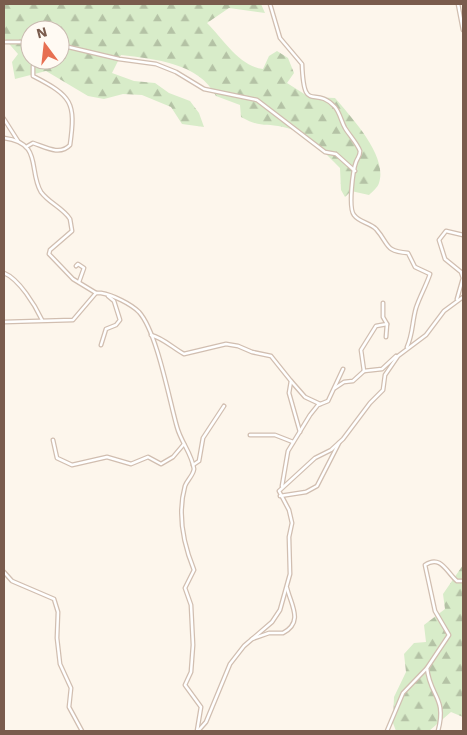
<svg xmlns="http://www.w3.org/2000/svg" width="467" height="735" viewBox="0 0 467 735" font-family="'Work Sans',sans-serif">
	<defs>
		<pattern id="forest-firs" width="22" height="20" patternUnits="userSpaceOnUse" patternTransform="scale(1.25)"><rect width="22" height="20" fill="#d8ecc9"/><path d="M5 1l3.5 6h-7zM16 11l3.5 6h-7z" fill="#b4c2a5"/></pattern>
	</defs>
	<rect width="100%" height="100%" fill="#fdf6ec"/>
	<g fill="url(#forest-firs)" fill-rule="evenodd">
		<path d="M4,4H261L265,13L229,8L207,23C223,39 239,66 263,69L269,56L277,51L288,58L294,73L287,83L309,97L335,98C351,117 388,156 379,183C378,187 372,192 369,195L351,191L345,197L341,190L340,168C325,153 305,131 283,127C264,123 261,128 241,117L240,105L216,96C199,63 155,59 121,55L112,73L134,81L155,83L169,93L190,101L199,113L204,127L182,124L171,107L142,95L123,94L104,99L88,96L46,71L15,79L12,62L18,54L4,38ZM30,30H60V60H30Z"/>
		<polygon points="463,565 463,717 451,712 429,731 396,731 393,723 394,697 406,672 404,654 414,643 426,642 424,625 445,609 443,594"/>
	</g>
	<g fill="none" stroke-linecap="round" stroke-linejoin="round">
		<defs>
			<g id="street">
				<path d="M270,4L280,38L302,64C304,116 314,84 335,107C340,113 341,121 345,128C350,136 357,143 360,151C360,156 358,157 356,162C353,170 348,208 354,215C359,222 370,223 376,229C390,245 384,251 408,253L415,267L430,274C426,286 420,296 416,308C412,322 413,334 407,347"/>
				<polyline points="458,4 463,30"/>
				<polyline points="4,42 30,42"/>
				<polyline points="60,45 119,59 156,64 176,72 204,89 257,100 325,152 336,154 355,171"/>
				<polyline points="4,119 18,141"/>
				<path d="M4,138C43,143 28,170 41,192C49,203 63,208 70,219L72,231L50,250L49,254L73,279L96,293"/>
				<path d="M26,147L33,143C45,147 60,156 70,145C76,102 72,96 33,76V66L36,60"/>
				<polyline points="76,266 78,264 84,268 79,282"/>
				<path d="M4,273C19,279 35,305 42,320"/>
				<polyline points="457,299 463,278 461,272 445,259 439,240 446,231 463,235"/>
				<path d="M4,322L73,320L96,293H101C113,295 131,304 139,312C157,332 169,399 177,427C181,442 192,454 194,469C193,476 187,480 185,486C177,515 183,543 194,570L185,588L191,605L193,645L191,672L185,685L201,707L197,731"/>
				<path d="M151,335C163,338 173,348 184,354L226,344L238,346L252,352L271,356L291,381L289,393L300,432"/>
				<polyline points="386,337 387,324"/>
				<polyline points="101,345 106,329 116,325 120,320 114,301 108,296"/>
				<polyline points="364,371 361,350 376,326 387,324 383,317 383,303"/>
				<polyline points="291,381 305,397 320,404"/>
				<polyline points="335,388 344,382 353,381 364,371 382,369 396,356"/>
				<polyline points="250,435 275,435 293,442"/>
				<polyline points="53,440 57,458 72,465 107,457 131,464 148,457 161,464 173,457 184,444"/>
				<polyline points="193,465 199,461 203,438 224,406"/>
				<polyline points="282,486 288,451 310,415 318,405 328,401 343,369"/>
				<polyline points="280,496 306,492 317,486 339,443"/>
				<polyline points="4,572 12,581 54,599 58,612 57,638 60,664 71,688 69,707 82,731"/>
				<path d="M252,639L269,633H283C304,622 291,605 287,588"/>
				<polyline points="198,731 206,722 230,664 244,646 272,622 280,610 290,574 289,537 292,523 289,510 279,491 315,458 331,450 343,439 370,403 383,390 385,375 398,356 426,335 444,311 463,297"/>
				<polyline points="387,731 403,693 427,668"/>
				<path d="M438,731C447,697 430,697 427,668L449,635L435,611L425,565C441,554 447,573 457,581H463"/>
			</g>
		</defs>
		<use href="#street" stroke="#d1beb0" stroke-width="5"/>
		<use href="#street" stroke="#fff" stroke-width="2.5"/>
	</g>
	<rect width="467" height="735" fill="none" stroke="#7a5c4d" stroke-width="10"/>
	<g transform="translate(45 45) rotate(345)"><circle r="24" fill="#fffaf3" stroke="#cabbb1"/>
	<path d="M0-4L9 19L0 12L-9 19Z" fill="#e76f51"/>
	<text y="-8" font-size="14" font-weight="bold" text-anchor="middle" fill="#7a5c4d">N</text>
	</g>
</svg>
